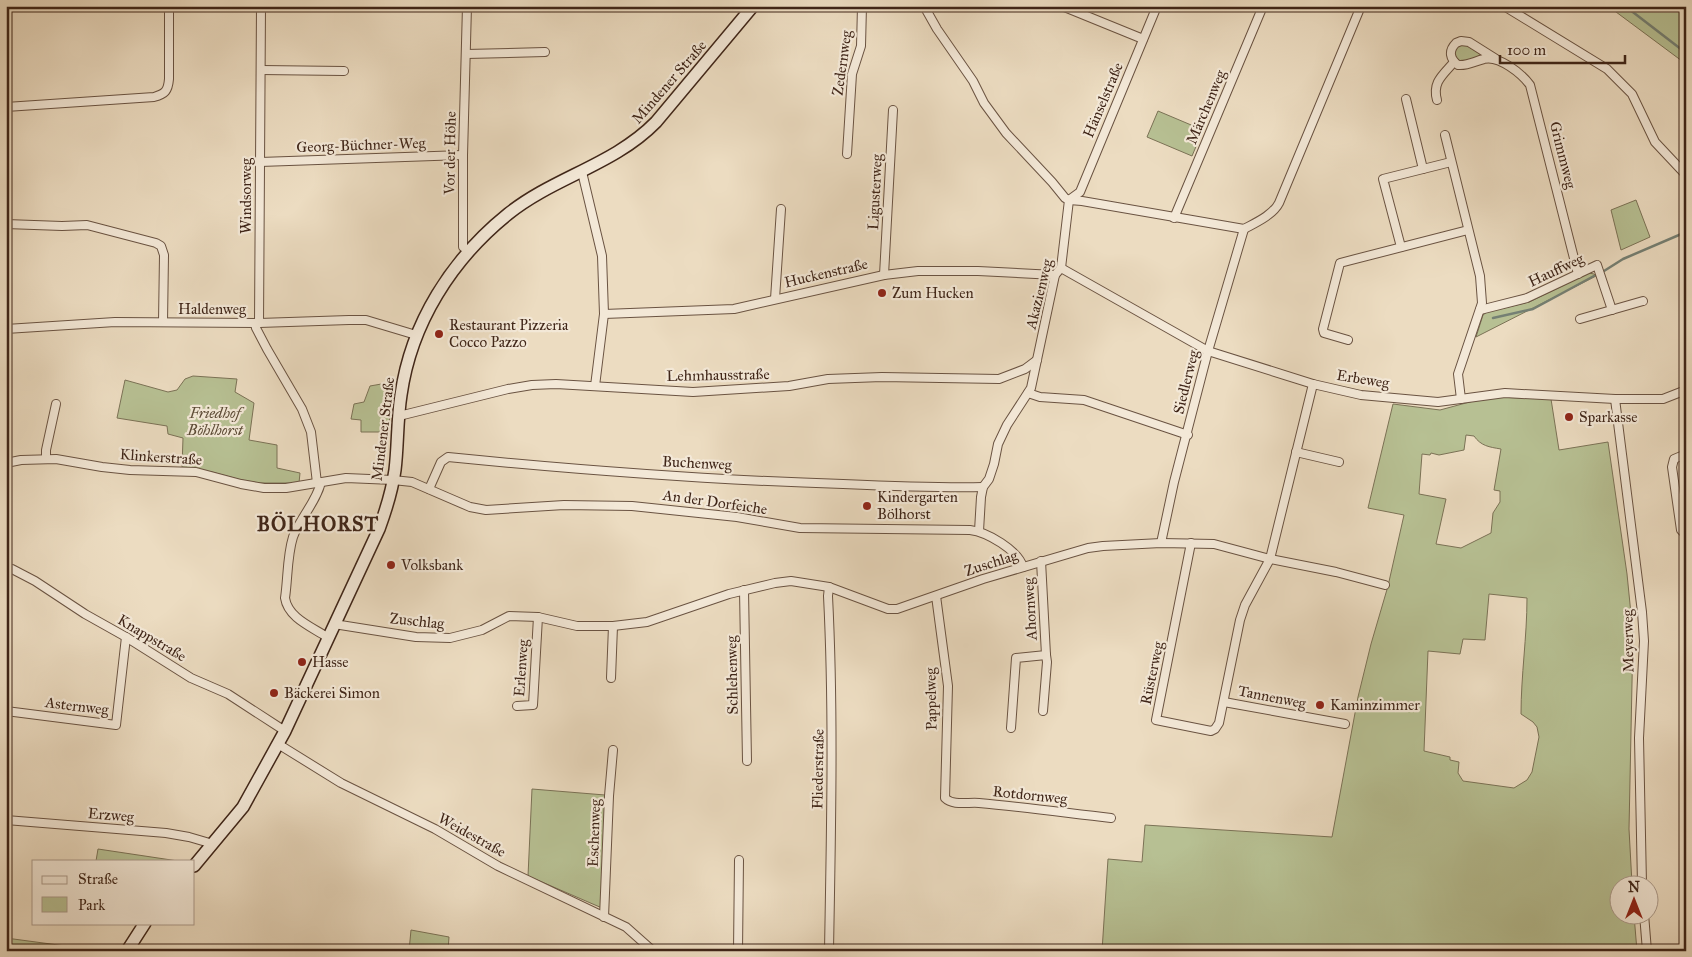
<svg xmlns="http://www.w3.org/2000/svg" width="1692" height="957" viewBox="0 0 1692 957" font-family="'IM FELL Great Primer',serif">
	<rect width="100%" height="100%" fill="#ecdcc1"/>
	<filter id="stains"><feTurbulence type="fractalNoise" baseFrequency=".004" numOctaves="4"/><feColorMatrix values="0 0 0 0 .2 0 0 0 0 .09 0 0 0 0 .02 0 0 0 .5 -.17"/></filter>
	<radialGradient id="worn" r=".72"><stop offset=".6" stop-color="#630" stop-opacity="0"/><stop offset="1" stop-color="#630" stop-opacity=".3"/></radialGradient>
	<g fill="#b7c093" stroke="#7b7256" fill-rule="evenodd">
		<polygon points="1608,6 1686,6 1686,64"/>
		<polygon points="1460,45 1466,45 1480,54 1478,58 1463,62 1458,60 1454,55 1455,49"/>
		<polygon points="1158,111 1203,130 1192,156 1147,137"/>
		<polygon points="1636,200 1650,237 1621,250 1611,210"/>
		<polygon points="1589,273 1594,274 1596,276 1476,337 1483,315 1487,312 1529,302"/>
		<polygon points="193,376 237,379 235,392 254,403 249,440 277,445 277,468 300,473 299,483 260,483 241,480 212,472 182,467 183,438 168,434 167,426 117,418 125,380 168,392 177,390 185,379"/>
		<polygon points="387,383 393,389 388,432 361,432 361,420 351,419 354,404 364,402 370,386"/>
		<path d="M1494,397L1551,399L1559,450L1608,442L1627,574L1633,634L1629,829L1632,884H1620V914L1634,915L1637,951H1102L1108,859L1142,862L1145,825L1332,837L1358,697L1371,644L1388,586L1404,515L1368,508L1393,404L1440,410L1477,400ZM1466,435L1474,436C1481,446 1489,447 1501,449L1494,490L1500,491V502L1493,513L1491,533L1461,548L1436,544L1446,499L1419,494L1422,454L1430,455L1431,453L1439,455L1464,450ZM1489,594L1527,598C1527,637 1521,675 1521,714L1533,722L1537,727L1539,737L1532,772L1527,780L1514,788L1463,781L1458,773L1459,762L1450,760V757L1424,751L1428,651L1460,654L1463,639L1485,640Z"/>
		<polygon points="532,789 605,795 602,908 528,876"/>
		<polygon points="98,849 178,861 96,861"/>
		<polygon points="411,930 449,937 448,951 409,951"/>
		<polygon points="6,938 103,951 6,951"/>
	</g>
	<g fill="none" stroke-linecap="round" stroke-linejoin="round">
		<g stroke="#758074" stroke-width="2.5">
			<polyline points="1625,6 1686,53"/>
			<polyline points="1604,271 1623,259 1686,232"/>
			<polyline points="1493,318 1533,309 1594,276"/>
		</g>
		<defs>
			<g id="street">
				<polyline points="467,6 463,155 463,247 468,251"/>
				<polyline points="924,6 937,29 973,81 984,103 1006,133 1052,182 1065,198 1069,200"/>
				<polyline points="1062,6 1143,39"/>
				<polyline points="1504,6 1607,69 1632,94 1655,142 1686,175"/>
				<polyline points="466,54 545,52"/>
				<path d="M1496,59L1469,42L1461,41L1456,43C1448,51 1450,59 1458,65C1468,66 1475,61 1484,59C1499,55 1522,74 1530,85L1578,274"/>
				<polyline points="261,70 344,71"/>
				<polyline points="1406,99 1423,169"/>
				<path d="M1437,100C1432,82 1443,75 1454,62"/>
				<path d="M6,107L154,97C165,94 168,91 169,79V6"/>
				<polyline points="1445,135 1480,276 1482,303 1458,374 1461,399"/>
				<polyline points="847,154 852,74 861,46 862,6"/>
				<polyline points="260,162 463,155"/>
				<polyline points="582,172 602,256 604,314 595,386"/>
				<path d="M1069,200L1082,201L1244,229C1255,223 1273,215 1279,203L1361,6"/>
				<polyline points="1069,200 1080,192 1157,6"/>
				<polyline points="1174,218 1263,6"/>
				<polyline points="6,224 62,226 87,225 156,243 161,246 164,255 163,322"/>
				<polyline points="1401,247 1383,179 1451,162"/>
				<polyline points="1061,268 1208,351 1313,384 1361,395 1438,402 1505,393 1615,399 1663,399 1686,390"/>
				<polyline points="884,275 893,110"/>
				<polyline points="775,299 781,209"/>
				<polyline points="1480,310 1527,298 1597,265 1612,310"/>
				<polyline points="604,314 734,309 884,275 918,271 978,271 1055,275"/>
				<polyline points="1580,319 1643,301"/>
				<polyline points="255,323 256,328 267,349 302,409 311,432 317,483"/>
				<polyline points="259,323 261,6"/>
				<polyline points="6,329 115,322 259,323 349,320 366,320 416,335"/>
				<polyline points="1348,340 1324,333 1323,329 1340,263 1468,230"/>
				<polyline points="1028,393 1040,397 1084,400 1188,435"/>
				<polyline points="1615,399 1642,612 1644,641 1639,738 1642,884"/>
				<polyline points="399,416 508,389 532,385 556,384 693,392 789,386 828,379 882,377 999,379 1025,369 1037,360"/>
				<polyline points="1296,452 1339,462"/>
				<polyline points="1686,454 1674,459 1672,467 1681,530 1686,535"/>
				<polyline points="46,458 46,450 56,404"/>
				<path d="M6,463L21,460L56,459L102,467L130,470L196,472L241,484L264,488H286L346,478L393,480L412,482L470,507L486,510L564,505L632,506L737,517L800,528L970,530C987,532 1018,550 1023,567"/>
				<path d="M321,482C317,501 300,518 293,537C287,556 288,578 285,598C288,618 312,627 327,637"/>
				<path d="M429,489L441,462L448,457C579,470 711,480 843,484C890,486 937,488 983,487"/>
				<polyline points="979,531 981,497 983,487 989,479 994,464 998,444 1007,425 1031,388 1055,275 1061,268 1069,200"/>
				<polyline points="1161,543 1174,482 1208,351 1244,229"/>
				<polyline points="1191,543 1156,720 1211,731 1215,729 1219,723 1240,620 1245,605 1270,559 1313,384"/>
				<polyline points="6,568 12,569 35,581 85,614 126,637 191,678 228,694 285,731"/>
				<polyline points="744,590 747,761"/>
				<path d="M936,596L948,686L945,798C953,806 968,802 979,803C1023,807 1067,813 1111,818"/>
				<polyline points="334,624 416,637 450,638 482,630 509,616 538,617 577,626 613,626 647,622 729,594 775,583 791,581 829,587 888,609 897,609 983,579 1088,548 1103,546 1161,543 1214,544 1270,559 1336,572 1385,585"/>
				<polyline points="611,678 613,626"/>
				<polyline points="1224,702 1345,724"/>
				<polyline points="517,706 533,705 538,617"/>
				<polyline points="6,711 116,725 126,637"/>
				<polyline points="1043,711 1047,662 1046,655"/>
				<polyline points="1011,728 1016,658 1046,655 1041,561"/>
				<polyline points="278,744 341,783 435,829 498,866 626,927 653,951"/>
				<polyline points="6,820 166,833 189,837 213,844"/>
				<polyline points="1644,914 1647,951"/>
				<polyline points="604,917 609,796 613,750"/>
				<polyline points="738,951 739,860"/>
				<path d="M829,951C831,832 834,714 828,596L829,587"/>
			</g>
			<g id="secondary">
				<path d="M194,866L243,807L285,731L379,529C386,510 392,491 395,470C398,446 397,420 401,395C411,323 452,259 508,214C554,177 614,165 656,122L753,6"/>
				<polyline points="127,951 145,923"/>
			</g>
		</defs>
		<use href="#street" stroke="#6a5342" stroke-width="10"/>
		<use href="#secondary" stroke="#3f2518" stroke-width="14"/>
		<use href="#street" stroke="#f3e8d7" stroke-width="8"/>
		<use href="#secondary" stroke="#f3e8d7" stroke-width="11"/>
	</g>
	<g fill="#8f2418" stroke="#f3e8d7" stroke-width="2">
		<circle cx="882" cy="293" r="5"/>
		<circle cx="439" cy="334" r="5"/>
		<circle cx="1569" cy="417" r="5"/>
		<circle cx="867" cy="506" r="5"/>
		<circle cx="391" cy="565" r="5"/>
		<circle cx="302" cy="662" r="5"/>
		<circle cx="274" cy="693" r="5"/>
		<circle cx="1320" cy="705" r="5"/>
	</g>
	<g text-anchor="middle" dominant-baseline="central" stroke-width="4.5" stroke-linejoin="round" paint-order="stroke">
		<g font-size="15" fill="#3f2518" stroke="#f3e8d7">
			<text transform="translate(842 63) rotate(-82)">Zedernweg</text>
			<text transform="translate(669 82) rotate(-49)">Mindener Straße</text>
			<text transform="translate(1103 100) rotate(-67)">Hänselstraße</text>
			<text transform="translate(1206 107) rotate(-67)">Märchenweg</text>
			<text transform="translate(361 145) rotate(-2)">Georg-Büchner-Weg</text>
			<text transform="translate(450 153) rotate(-89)">Vor der Höhe</text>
			<text transform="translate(1563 155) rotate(76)">Grimmweg</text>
			<text transform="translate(875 192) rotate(-87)">Ligusterweg</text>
			<text transform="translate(246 196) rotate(-90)">Windsorweg</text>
			<text transform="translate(1556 270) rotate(-25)">Hauffweg</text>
			<text transform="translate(826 273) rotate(-13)">Huckenstraße</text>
			<text transform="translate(1039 294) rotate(-76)">Akazienweg</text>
			<text x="212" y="309">Haldenweg</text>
			<text transform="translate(718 375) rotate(-1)">Lehmhausstraße</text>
			<text transform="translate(1363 379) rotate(9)">Erbeweg</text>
			<text transform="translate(1186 382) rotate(-76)">Siedlerweg</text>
			<text transform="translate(383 429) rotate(-83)">Mindener Straße</text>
			<text transform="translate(161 457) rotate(4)">Klinkerstraße</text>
			<text transform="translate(697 463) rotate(3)">Buchenweg</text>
			<text transform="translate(715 502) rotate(8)">An der Dorfeiche</text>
			<text transform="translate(991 563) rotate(-18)">Zuschlag</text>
			<text transform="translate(1030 609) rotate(-93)">Ahornweg</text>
			<text transform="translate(417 621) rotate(6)">Zuschlag</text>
			<text transform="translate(152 638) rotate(31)">Knappstraße</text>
			<text transform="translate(1628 641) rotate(-91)">Meyerweg</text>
			<text transform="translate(521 668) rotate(-86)">Erlenweg</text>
			<text transform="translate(1152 673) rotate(-78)">Rüsterweg</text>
			<text transform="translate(732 675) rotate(-91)">Schlehenweg</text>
			<text transform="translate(1272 697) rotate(11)">Tannenweg</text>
			<text transform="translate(931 699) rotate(-91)">Pappelweg</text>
			<text transform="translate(77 706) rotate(7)">Asternweg</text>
			<text transform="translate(818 769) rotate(-89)">Fliederstraße</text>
			<text transform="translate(1030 795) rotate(6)">Rotdornweg</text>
			<text transform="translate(111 815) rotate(5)">Erzweg</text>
			<text transform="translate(594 833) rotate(-88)">Eschenweg</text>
			<text transform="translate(472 835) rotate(29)">Weidestraße</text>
		</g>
		<g font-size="15" fill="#3f2518" stroke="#f3e8d7" text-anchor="start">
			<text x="892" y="293">Zum Hucken</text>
			<text x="449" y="325">Restaurant Pizzeria<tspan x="449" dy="17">Cocco Pazzo</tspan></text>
			<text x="1579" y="417">Sparkasse</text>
			<text x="877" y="497">Kindergarten<tspan x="877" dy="17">Bölhorst</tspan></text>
			<text x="401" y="565">Volksbank</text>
			<text x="312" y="662">Hasse</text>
			<text x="284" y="693">Bäckerei Simon</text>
			<text x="1330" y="705">Kaminzimmer</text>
		</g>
		<g font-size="15" font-style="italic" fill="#5d4c37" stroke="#f3e8d7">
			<text x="215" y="413">Friedhof<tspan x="215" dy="17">Böhlhorst</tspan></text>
		</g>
		<g font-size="20" font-weight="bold" letter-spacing="1" fill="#3f2518" stroke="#f3e8d7">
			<text x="318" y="524">BÖLHORST</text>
		</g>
	</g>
	<rect width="1692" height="957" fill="none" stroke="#ecdcc1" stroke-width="25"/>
	<rect x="8" y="8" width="1677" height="942" fill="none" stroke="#3f2518" stroke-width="2.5"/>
	<rect x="12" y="12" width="1667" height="932" fill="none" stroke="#3f2518"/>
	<rect x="32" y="860" width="162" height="65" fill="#f3e8d7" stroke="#ab9a8b"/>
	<rect x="42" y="876" width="25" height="8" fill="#f3e8d7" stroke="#ab9a8b"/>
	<text x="78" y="884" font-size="15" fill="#3f2518">Straße</text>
	<rect x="42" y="897" width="25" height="15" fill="#b7c093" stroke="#ab9a8b"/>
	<text x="78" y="910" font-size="15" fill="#3f2518">Park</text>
	<g transform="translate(1634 900)"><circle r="24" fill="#f3e8d7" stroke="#ab9a8b"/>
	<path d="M0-4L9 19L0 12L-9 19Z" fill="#8f2418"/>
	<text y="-8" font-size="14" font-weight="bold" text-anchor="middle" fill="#3f2518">N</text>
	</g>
	<path d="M1500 55v8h125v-8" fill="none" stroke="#3f2518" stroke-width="2.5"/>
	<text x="1507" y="55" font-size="15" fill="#3f2518" stroke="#f3e8d7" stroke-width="4" paint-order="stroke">100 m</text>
	<rect width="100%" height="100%" filter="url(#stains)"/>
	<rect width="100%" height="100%" fill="url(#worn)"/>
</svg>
